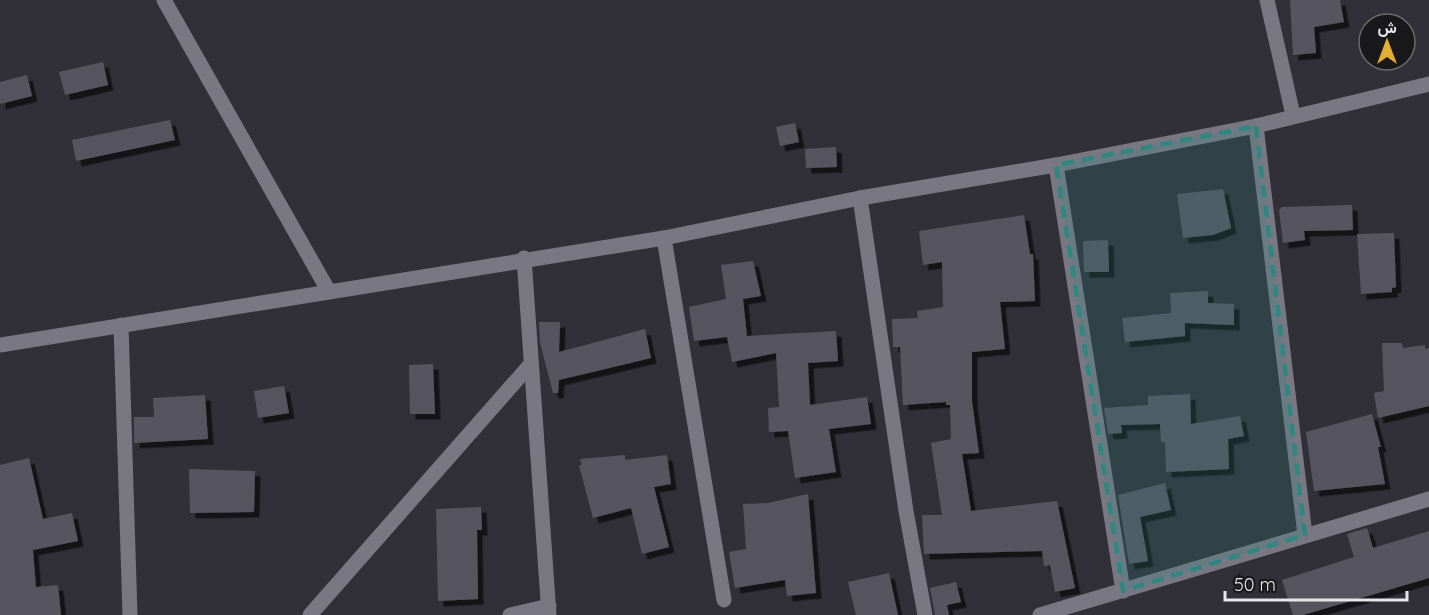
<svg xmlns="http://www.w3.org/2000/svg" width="1429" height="615" viewBox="0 0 1429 615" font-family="Quicksand,Vazirmatn,sans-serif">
	<defs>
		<filter id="shadow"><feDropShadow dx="5.5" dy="5.5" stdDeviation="0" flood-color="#0009"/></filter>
	</defs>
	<rect width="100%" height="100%" fill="#313039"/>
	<g fill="#57555f" filter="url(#shadow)">
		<polygon points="1290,0 1340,0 1344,22 1314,27 1316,53 1293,55"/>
		<polygon points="103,62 108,85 65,95 59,72"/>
		<polygon points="27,75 32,96 0,104 0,82"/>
		<polygon points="170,120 175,140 76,161 72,140"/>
		<polygon points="795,123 799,142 780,146 776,127"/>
		<polygon points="836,147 837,167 806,168 805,149"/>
		<polygon points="1223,189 1231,228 1213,235 1183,238 1177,194"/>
		<polygon points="1352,205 1353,230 1304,231 1305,240 1283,243 1279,210 1282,207"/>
		<polygon points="1024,215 1030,254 1033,254 1035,301 1000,302 1005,349 972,352 972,401 979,453 962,454 971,511 1057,501 1075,588 1055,592 1050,565 1044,566 1042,551 924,554 922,515 942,515 931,443 951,439 950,405 946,405 946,402 903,405 900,347 893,347 892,319 918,318 917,311 943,307 942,262 923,265 919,231"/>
		<polygon points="1394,233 1396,287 1392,288 1392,292 1361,294 1357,234"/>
		<polygon points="1108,240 1109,272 1084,272 1083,241"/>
		<polygon points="753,261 761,296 743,299 747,336 836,331 838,361 808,363 810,405 867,397 871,424 829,429 836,472 795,478 788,431 769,432 768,408 779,407 776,353 732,362 727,337 694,341 689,307 726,299 721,265"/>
		<polygon points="1208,291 1208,303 1234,304 1234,325 1185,323 1185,336 1125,342 1122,318 1171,313 1170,293"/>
		<polygon points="539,322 560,322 559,352 645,329 651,358 559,380 558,393 553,393 540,343"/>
		<polygon points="1382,343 1402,343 1403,348 1425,345 1425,349 1429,348 1429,406 1378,418 1374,393 1384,391"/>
		<polygon points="433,364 435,414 410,414 409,365"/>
		<polygon points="284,386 289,413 258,418 254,391"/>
		<polygon points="1190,394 1191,424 1240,416 1244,436 1228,439 1229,469 1166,472 1165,442 1161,442 1160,424 1121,425 1122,433 1108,434 1104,408 1148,405 1148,396"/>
		<polygon points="205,395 208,439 134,443 134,417 154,417 153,398"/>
		<polygon points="1372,414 1381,447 1378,447 1385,484 1314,491 1306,432"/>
		<polygon points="625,455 625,460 667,455 671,484 654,487 669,547 642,554 631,508 593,518 579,465 582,465 580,459"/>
		<polygon points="29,458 43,519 72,513 78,541 33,550 36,587 58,585 61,615 0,615 0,465"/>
		<polygon points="189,469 255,471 254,512 190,513"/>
		<polygon points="1165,483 1171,510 1140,517 1148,561 1129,564 1118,495"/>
		<polygon points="808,494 816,593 787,596 785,580 735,588 729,552 746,549 743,504 768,503"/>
		<polygon points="481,507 482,530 477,530 478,599 438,601 436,509"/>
		<polygon points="1367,528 1373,548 1429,531 1429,578 1303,615 1293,615 1282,580 1354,557 1347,534"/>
		<polygon points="889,573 898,615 856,615 848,582"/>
		<polygon points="956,582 961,602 947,605 949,615 935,615 930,588"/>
	</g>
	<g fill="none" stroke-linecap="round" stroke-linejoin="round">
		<g stroke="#797882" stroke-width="15">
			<polyline points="164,0 328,290"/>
			<polyline points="1267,0 1293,115"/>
			<polyline points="1256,126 1305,535"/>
			<polyline points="1056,165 1123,591"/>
			<polyline points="860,198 906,511 925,615"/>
			<polyline points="664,238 724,600"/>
			<polyline points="524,258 549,615"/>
			<polyline points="121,325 130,615"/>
			<polyline points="0,345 664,238 860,198 1056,165 1256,126 1429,84"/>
			<polyline points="310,615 530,365"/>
			<polyline points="510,615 549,606"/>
			<polyline points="1040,615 1429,499"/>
		</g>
	</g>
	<path fill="#2f8781" fill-opacity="0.2" stroke="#2f8781" stroke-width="4.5" stroke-dasharray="12 8" stroke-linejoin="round" d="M1256,126L1305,535L1123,591L1056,165Z"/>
	<g transform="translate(1387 42)"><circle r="28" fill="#19191c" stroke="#6b6b6f" stroke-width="1.5"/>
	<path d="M0-4.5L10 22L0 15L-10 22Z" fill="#e4ae35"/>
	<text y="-9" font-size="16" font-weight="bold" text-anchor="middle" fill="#e7e6ec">ش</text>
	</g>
	<path d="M1225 591v9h182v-9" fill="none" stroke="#e7e6ec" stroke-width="3"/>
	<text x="1234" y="591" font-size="18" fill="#e7e6ec" stroke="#19191c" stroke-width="4.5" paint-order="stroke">50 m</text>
</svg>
